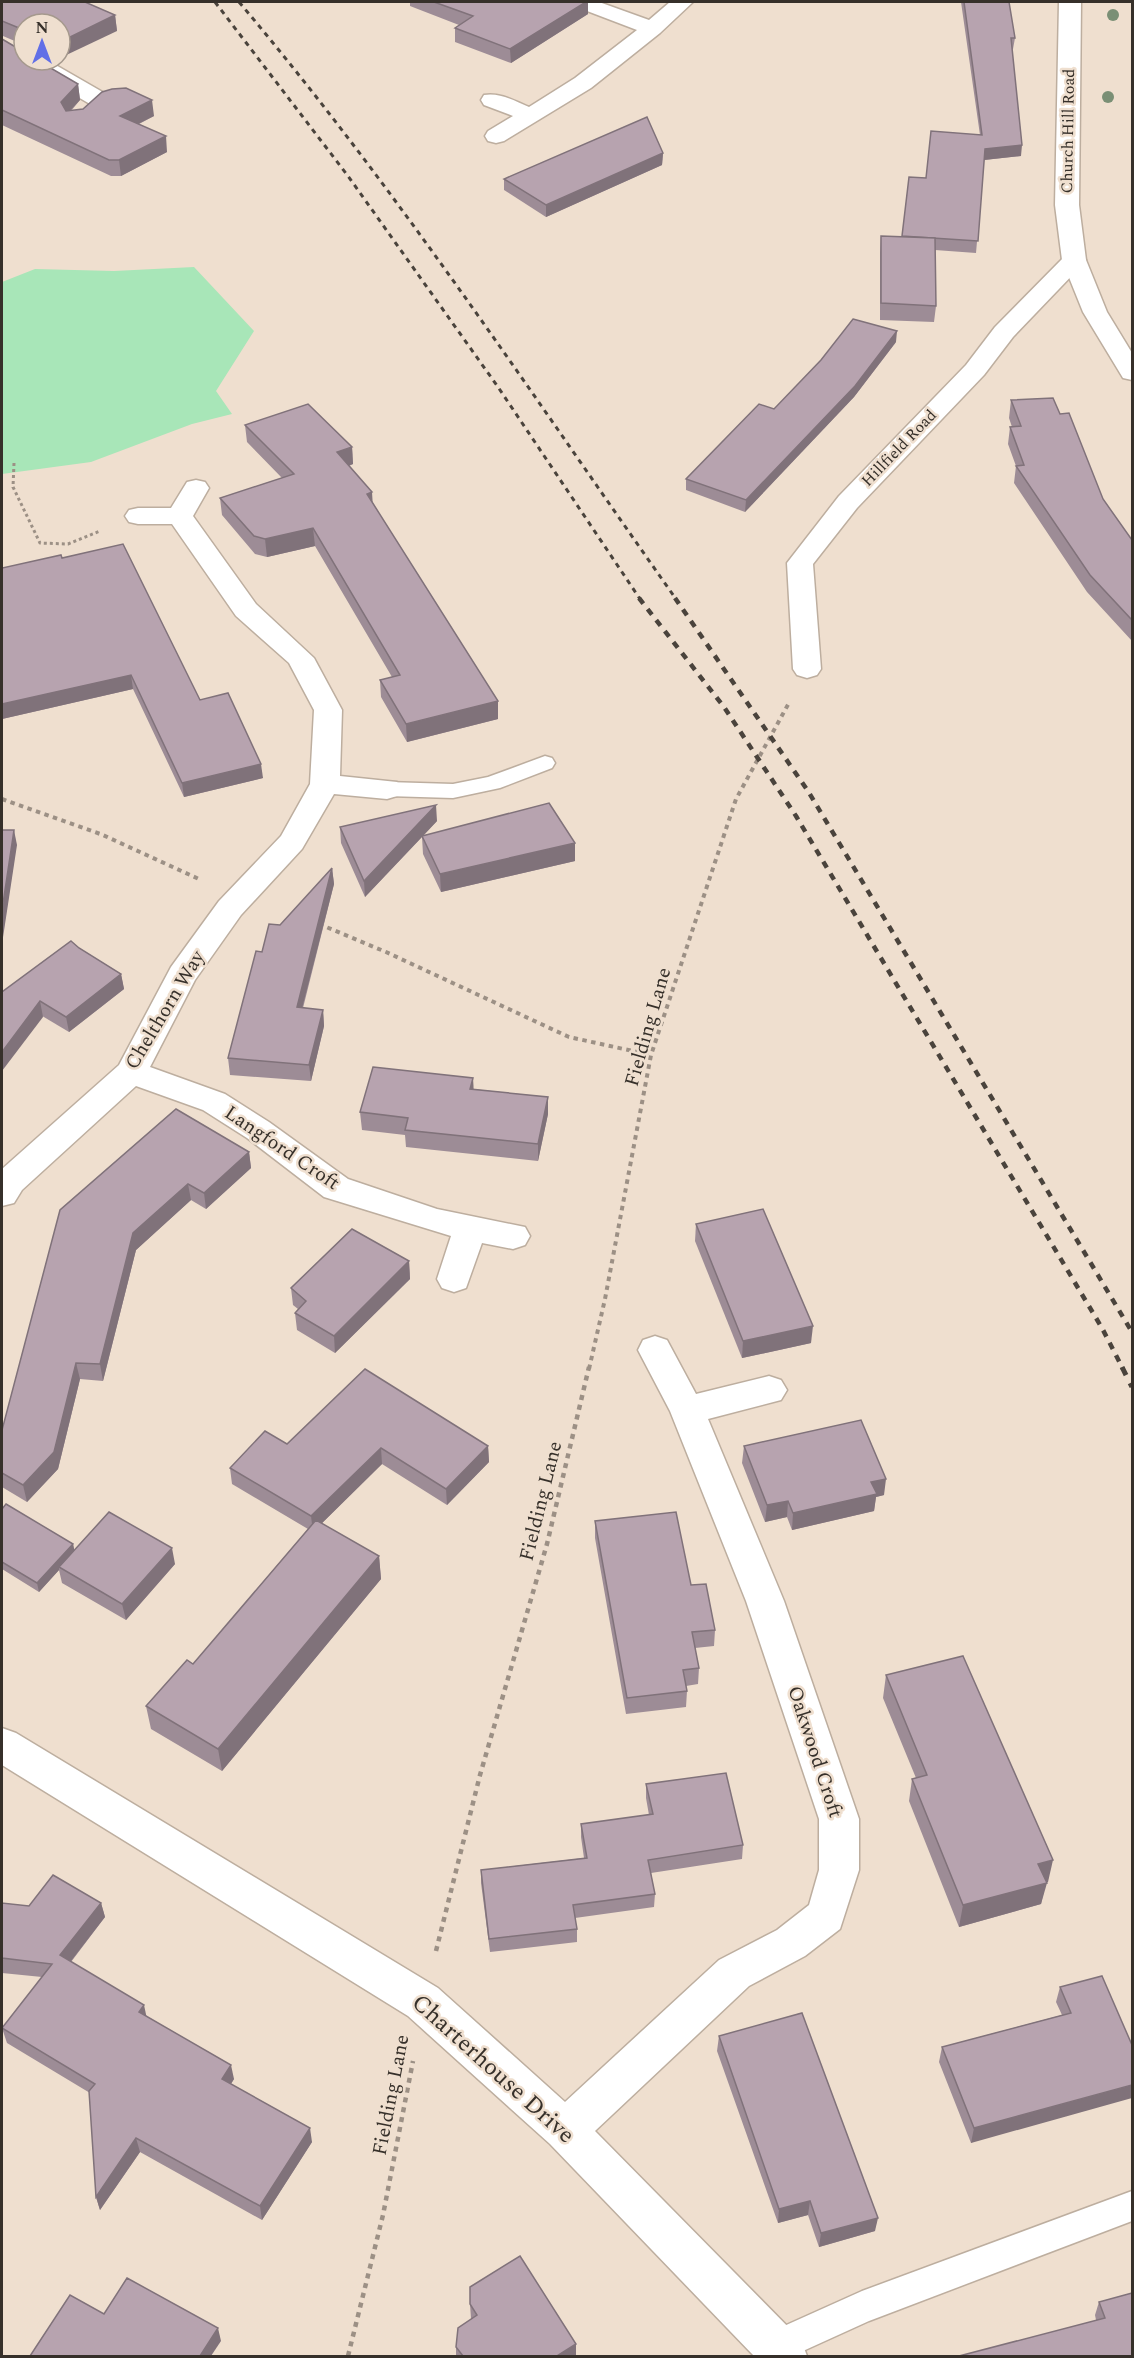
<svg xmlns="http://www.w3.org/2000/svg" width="1134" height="2358" viewBox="0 0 1134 2358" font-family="Spectral,serif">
	<rect width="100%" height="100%" fill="#efdfcf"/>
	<polygon fill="#a8e6b8" points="194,267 254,331 216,391 232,414 192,424 91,462 2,474 2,282 35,269 114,271"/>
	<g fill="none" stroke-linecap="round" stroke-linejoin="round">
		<defs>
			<g id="service">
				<polygon points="545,756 552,758 555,763 552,768 500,788 453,798 387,796 380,794 376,789 380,784 387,782 453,784 488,777"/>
				<polygon points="1132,2191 1132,2221 869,2321 792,2356 764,2356 760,2347 764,2335 862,2291"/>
			</g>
			<g id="minor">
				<path d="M571,2H599L649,20L670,2H693L660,33L591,88L504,141L496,143L488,141L485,136L488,131L513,116L484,105L481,100L484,95C499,92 515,101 529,107L575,78L637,30L574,6Z"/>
				<polygon points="24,55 24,60 47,60 106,94 109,99 106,104 98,106 90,104 23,65 20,60"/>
				<polygon points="1074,253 1082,255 1086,260 1082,265 1013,337 984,375 857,508 813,564 821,669 817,675 807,678 797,675 793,669 787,563 839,496 966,365 995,327 1066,255"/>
				<polygon points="196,480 205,482 209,488 193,516 256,604 314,658 342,710 340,776 397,782 402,789 397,796 387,799 334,794 302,849 241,915 195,980 150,1067 225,1094 269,1122 348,1179 437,1209 525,1227 530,1236 525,1245 513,1249 482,1243 466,1288 454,1292 442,1288 437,1279 451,1236 324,1197 247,1138 203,1110 136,1086 22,1190 14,1203 2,1206 2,1169 119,1065 171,967 219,901 281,836 310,784 314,710 289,663 236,616 172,524 138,524 129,522 125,516 129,510 138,508 171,508 187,482"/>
				<polygon points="655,1336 667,1340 696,1394 769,1376 781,1380 787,1390 781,1400 708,1419 784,1601 859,1819 859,1870 840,1929 805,1956 749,1986 595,2131 801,2340 807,2356 754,2356 550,2144 408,2016 2,1765 2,1728 16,1733 438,1988 565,2102 719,1960 777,1930 809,1905 819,1870 819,1819 746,1601 670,1411 638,1350 643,1340"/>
			</g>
			<polygon id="tertiary" points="1059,2 1081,2 1079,205 1086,260 1107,312 1132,353 1132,380 1123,378 1083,312 1062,260 1055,205"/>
		</defs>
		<use href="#service" stroke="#bdae9f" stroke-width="3"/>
		<use href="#minor" stroke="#bdae9f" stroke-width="3"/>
		<use href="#tertiary" stroke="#bdae9f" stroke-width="3"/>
		<polyline stroke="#9c9085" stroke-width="3" stroke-dasharray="3 3" stroke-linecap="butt" points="14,463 13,487 40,543 68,544 100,531"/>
		<g stroke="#9c9085" stroke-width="4" stroke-dasharray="4.5 4.5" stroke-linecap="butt">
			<polyline points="2,799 103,835 199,879"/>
			<polyline points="319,924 386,952 569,1037 651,1055"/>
			<polyline points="589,1369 605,1299 651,1055 736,799 790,701"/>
		</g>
		<g stroke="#9c9085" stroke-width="4.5" stroke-dasharray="5 5" stroke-linecap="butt">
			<polyline points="436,1951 480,1775 547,1544 589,1367"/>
			<polyline points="348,2356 383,2215 413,2061"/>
		</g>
		<use href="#service" fill="#fff" fill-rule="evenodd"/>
		<use href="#minor" fill="#fff" fill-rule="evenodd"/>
		<use href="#tertiary" fill="#fff" fill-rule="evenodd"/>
		<g stroke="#4a433c" stroke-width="3" stroke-dasharray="5 5" stroke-linecap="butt">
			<polyline points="215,2 348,176 498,387 640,599"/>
			<path d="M239,2C398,190 534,398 676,599"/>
		</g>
		<g stroke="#4a433c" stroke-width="4.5" stroke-dasharray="7 7" stroke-linecap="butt">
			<polyline points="639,598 724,707 796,816 1102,1328 1123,1369"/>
			<polyline points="675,598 808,791 1132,1332"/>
		</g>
		<polyline stroke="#4a433c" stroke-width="5" stroke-dasharray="9 9" stroke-linecap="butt" points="1122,1367 1132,1387"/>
	</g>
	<g fill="#7a8f75">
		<circle cx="1113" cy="15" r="6"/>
		<circle cx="1108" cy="97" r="6"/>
	</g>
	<g fill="#9d8c96">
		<polygon points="2,2 115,15 117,31 60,24 24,24 24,45 3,36 2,37"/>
		<polygon points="410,2 588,2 588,14 511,63 455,42 455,28 459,25 410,6"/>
		<polygon points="961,2 1009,2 1015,38 1013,49 1012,49 1021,156 984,160 976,253 935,250 936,306 934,322 880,320 880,253 881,236 902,237 909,177 926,178 980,135"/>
		<polygon points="2,39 78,84 80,100 71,111 154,116 139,124 167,152 121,176 111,176 2,125"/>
		<polygon points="663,153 662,165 546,217 504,190 504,179"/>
		<polygon points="896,342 854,397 745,512 686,490 686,479 774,409"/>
		<polygon points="1011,400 1060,414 1103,499 1132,540 1132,641 1087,592 1014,483 1016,466 1008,444 1010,427 1012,427 1009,418"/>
		<polygon points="245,425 352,447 353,464 349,466 373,503 498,719 407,742 381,697 380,680 392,677 315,546 267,557 255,554 222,515 220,498 282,478 247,442"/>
		<polygon points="62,558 200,700 263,778 184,797 133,689 2,719 2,568"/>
		<polygon points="437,821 423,836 575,861 441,892 423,854 422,837 365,897 341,843 340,827"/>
		<polygon points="332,868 334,884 303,1008 323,1010 324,1026 311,1081 230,1075 228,1058 262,952 280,925"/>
		<polygon points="79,948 121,974 124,989 69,1032 2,992"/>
		<polygon points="473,1078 473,1089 548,1097 548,1114 538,1161 406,1147 405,1135 362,1130 360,1112"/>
		<polygon points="249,1152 251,1168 206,1209 191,1200 136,1250 103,1381 80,1379 58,1469 27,1502 2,1487 2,1430 60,1210"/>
		<polygon points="696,1224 811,1343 742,1358 695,1241"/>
		<polygon points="409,1261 410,1279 335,1353 297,1330 295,1313 298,1309 293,1305 291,1288"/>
		<polygon points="287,1444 488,1446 489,1462 447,1505 382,1464 321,1524 379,1556 381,1579 222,1771 151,1729 146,1706 193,1664 308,1529 232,1484 230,1468"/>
		<polygon points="744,1446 884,1495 876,1497 874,1511 792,1530 787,1517 765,1522 742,1463"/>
		<polygon points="2,1509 73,1544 74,1550 175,1564 126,1620 62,1583 59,1570 39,1592 2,1569"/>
		<polygon points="595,1521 691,1585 715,1630 714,1646 695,1648 699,1668 698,1684 686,1686 687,1691 686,1707 626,1714 595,1538"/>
		<polygon points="886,1675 1048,1882 1046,1882 1041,1904 959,1927 909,1801 912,1779 916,1778 883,1698"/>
		<polygon points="646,1784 743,1845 742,1859 651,1873 655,1894 654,1907 575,1918 577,1929 577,1942 490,1952 481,1883 481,1870 584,1858 581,1837 581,1824 649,1815 646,1798"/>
		<polygon points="2,1903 29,1906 101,1903 105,1917 71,1962 234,2079 231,2084 312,2142 262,2220 140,2152 100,2210 96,2197 90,2093 7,2043 2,2028 42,1977 2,1973"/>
		<polygon points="1060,1987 1132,2045 971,2143 939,2062 942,2047 1062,2015 1056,2002"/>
		<polygon points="719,2036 875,2231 819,2247 808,2215 778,2223 717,2051"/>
		<polygon points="1099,2302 1132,2356 1096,2320 1095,2315"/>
		<polygon points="470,2304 576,2356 456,2356 456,2347 471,2319"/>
	</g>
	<g fill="#80727a">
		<polygon points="586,2 588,2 588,14 511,63 510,49"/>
		<polygon points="115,15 117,31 60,58 60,42"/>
		<polygon points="78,84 80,100 63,118 61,102"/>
		<polygon points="152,100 154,116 122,132 120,116"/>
		<polygon points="166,136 167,152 121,176 119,160"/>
		<polygon points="1022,145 1021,156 984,160 985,149"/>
		<polygon points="663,153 662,165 546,217 546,205"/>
		<polygon points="897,331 896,342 854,397 745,512 746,500"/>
		<polygon points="352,447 353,464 338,469 337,452"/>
		<polygon points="372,492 373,509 367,494"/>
		<polygon points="313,528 315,546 267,557 265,539"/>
		<polygon points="131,675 133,689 2,719 2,704"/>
		<polygon points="498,701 498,719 407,742 406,724"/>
		<polygon points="261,764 263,778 184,797 182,783"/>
		<polygon points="436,805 437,821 365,897 364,881"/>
		<polygon points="14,830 17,845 2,944 2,910"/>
		<polygon points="575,843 575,861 441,892 440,874"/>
		<polygon points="332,868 334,884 298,1024 297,1007"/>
		<polygon points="121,974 124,989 69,1032 66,1017"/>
		<polygon points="40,1001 43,1017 2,1071 2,1052"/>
		<polygon points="323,1010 324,1026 311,1081 309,1065"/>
		<polygon points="473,1078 474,1095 470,1089"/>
		<polygon points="548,1097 548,1114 538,1161 538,1144"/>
		<polygon points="249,1152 251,1168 206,1209 204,1193"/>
		<polygon points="188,1184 191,1200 136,1250 103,1381 100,1364 133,1233"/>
		<polygon points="409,1261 410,1279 335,1353 334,1336"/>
		<polygon points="813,1326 811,1343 742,1358 743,1341"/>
		<polygon points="76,1363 80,1379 58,1469 27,1502 23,1485"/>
		<polygon points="488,1446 489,1462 447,1505 446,1489"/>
		<polygon points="381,1448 382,1464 313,1532 311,1516"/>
		<polygon points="886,1479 884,1495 876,1497 874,1511 792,1530 793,1513 871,1482"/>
		<polygon points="788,1501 787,1517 765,1522 767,1505"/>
		<polygon points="73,1544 75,1553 59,1567 59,1570 39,1592 37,1583"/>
		<polygon points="172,1548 175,1564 126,1620 122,1604"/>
		<polygon points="379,1556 381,1579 222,1771 218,1749"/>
		<polygon points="1053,1860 1048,1882 1033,1885 1038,1864"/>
		<polygon points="1047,1883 1041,1904 959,1927 963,1905"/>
		<polygon points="101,1903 105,1917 64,1970 60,1955"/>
		<polygon points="144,2005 147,2019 139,2012"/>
		<polygon points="231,2065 234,2079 225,2093 222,2079"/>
		<polygon points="1132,2085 1132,2098 971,2143 974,2128"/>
		<polygon points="310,2128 312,2142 262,2220 260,2206"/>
		<polygon points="136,2138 140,2152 100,2210 96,2197"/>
		<polygon points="810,2201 808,2215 778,2223 779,2209"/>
		<polygon points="878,2218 875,2231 819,2247 821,2233"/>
		<polygon points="218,2328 221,2341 211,2356 200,2356"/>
		<polygon points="576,2344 576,2356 557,2356"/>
	</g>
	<g fill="#b7a3af" stroke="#80727a" stroke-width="1.5">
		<polygon points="2,2 85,2 115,15 60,42 60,24 24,24 24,42 24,30 2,21"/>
		<polygon points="434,2 586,2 510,49 455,28 473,16"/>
		<polygon points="964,2 1009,2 1015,38 1011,38 1022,145 985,149 978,241 902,236 909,177 926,178 931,131 982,135"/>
		<polygon points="2,39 24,52 24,60 37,60 78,84 61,102 66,111 83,109 102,92 112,89 126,88 152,100 120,116 166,136 119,160 109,160 2,110"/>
		<polygon points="647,117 663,153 546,205 504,179"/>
		<polygon points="881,236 935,238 936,306 881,303"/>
		<polygon points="853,319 897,331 855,386 746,500 686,479 759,404 774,409 821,360"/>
		<polygon points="1053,398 1060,414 1069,413 1103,499 1132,540 1132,620 1090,575 1016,466 1024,465 1010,427 1021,426 1011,400"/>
		<polygon points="308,404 352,447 337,452 372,492 367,494 498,701 406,724 380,680 400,675 313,528 265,539 254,536 220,498 294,474 245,425"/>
		<polygon points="123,544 200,700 228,693 261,764 182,783 131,675 2,704 2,568 61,555 62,558"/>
		<polygon points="549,803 575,843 440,874 422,836"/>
		<polygon points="436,805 364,881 340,827"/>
		<polygon points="2,830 14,830 2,910"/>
		<polygon points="332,868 297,1007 323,1010 309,1065 228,1058 256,951 262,952 269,924 280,925"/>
		<polygon points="71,941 79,948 121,974 66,1017 40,1001 2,1052 2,992"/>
		<polygon points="373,1067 473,1078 470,1089 548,1097 538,1144 405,1130 408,1118 360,1112"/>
		<polygon points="176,1109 249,1152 204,1193 188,1184 133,1233 100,1364 76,1363 54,1452 23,1485 2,1473 2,1430 60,1210"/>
		<polygon points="763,1209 813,1326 743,1341 696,1224"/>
		<polygon points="352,1229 409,1261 334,1336 295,1313 306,1301 291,1288"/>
		<polygon points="365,1369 488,1446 446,1489 381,1448 311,1516 230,1468 265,1431 287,1444"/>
		<polygon points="861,1420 886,1479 871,1482 877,1494 793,1513 788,1501 767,1505 744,1446"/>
		<polygon points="6,1504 73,1544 37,1583 2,1562 2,1509"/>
		<polygon points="109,1512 172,1548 122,1604 59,1567"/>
		<polygon points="676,1512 691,1585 706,1584 715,1630 692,1632 699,1668 683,1670 687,1691 627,1698 595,1521"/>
		<polygon points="316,1520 379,1556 218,1749 146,1706 187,1660 193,1664"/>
		<polygon points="963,1656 1053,1860 1038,1864 1047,1883 963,1905 912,1779 927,1775 886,1675"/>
		<polygon points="726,1773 743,1845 648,1860 655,1894 573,1905 577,1929 489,1939 481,1870 587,1858 581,1824 653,1814 646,1784"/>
		<polygon points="53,1875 101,1903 60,1955 144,2005 139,2012 231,2065 222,2079 310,2128 260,2206 136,2138 96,2197 89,2091 95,2084 2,2028 52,1964 2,1958 2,1903 29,1906"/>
		<polygon points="1102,1976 1132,2045 1132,2085 974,2128 942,2047 1071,2013 1060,1987"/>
		<polygon points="802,2013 878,2218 821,2233 810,2201 779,2209 719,2036"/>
		<polygon points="520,2256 576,2344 557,2356 463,2356 456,2347 458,2328 477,2315 470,2304 470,2287"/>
		<polygon points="127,2278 218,2328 200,2356 30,2356 70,2295 104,2314"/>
		<polygon points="1132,2293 1132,2356 959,2356 1105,2318 1099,2302"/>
	</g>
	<g text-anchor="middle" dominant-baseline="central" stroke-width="5" stroke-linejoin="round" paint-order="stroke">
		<g font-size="16" fill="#36302a" stroke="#efdfcf">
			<text transform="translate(1068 131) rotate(-89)">Church Hill Road</text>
			<text transform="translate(899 448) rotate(-46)">Hillfield Road</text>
		</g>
		<g font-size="20" fill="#36302a" stroke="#efdfcf">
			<text transform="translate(165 1010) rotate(-59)">Chelthorn Way</text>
			<text transform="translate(648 1027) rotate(-74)">Fielding Lane</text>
			<text transform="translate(282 1148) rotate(34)">Langford Croft</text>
			<text transform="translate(541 1501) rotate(-76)">Fielding Lane</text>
			<text transform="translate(815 1752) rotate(72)">Oakwood Croft</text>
			<text transform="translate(391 2095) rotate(-79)">Fielding Lane</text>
		</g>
		<g font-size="24" fill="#36302a" stroke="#efdfcf">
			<text transform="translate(493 2069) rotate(42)">Charterhouse Drive</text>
		</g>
	</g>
	<rect width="1134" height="2358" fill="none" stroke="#36302a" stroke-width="6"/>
	<g transform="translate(42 42)"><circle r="28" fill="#efdfcf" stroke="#a5998d" stroke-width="1.5"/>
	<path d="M0-4.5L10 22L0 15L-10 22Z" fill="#616fe7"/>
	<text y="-9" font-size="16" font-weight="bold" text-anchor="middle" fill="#36302a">N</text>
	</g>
</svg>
